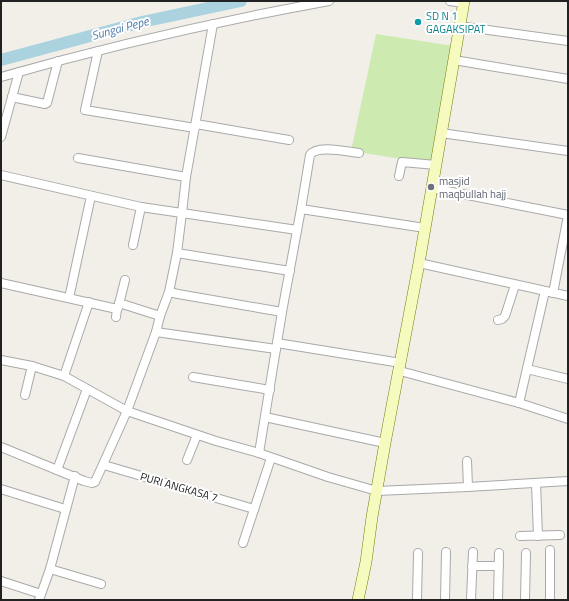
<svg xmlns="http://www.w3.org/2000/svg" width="569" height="601" viewBox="0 0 569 601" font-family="'Titillium Web',sans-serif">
	<rect width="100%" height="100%" fill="#f2efe9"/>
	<polygon fill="#cdebb0" points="376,34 454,46 433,164 351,151"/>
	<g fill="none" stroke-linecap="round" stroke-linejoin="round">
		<polyline stroke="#aad3df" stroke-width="12" points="1,60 142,22 241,1"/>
		<defs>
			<g id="street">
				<polyline points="450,1 463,3"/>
				<polyline points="459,26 568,41"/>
				<polyline points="98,51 85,110 195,128"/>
				<polyline points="454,60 568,79"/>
				<path d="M1,77C109,46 219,21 329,1"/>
				<polyline points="12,97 45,104 47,103 58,61"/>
				<polyline points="196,124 289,140"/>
				<polyline points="441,133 568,151"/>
				<polyline points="1,137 19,72"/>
				<polyline points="78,158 186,177 213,24"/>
				<polyline points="1,175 141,207 182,213 177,253 169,292 160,316 156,332 127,411 95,482 92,483 84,481 1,447"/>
				<polyline points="399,176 402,162 436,165"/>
				<polyline points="186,177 182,213 297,230"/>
				<polyline points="432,188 568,215"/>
				<path d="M301,209L310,155C317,144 348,152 359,153"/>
				<polyline points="133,245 141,207"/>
				<polyline points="177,253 290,271"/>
				<polyline points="419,263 568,296"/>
				<polyline points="1,283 117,309 116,317"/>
				<polyline points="169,292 178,294 282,312"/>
				<polyline points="553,293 568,216"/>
				<polyline points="69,298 91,196"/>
				<polyline points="119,303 160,316"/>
				<polyline points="118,308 125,280"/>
				<polyline points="498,320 502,319 505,316 515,285"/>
				<polyline points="156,332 276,349"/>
				<polyline points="277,343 401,363"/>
				<polyline points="1,360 32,366 64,376 127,411 216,441 259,453 328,477 377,491 468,487 568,481"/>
				<polyline points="527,369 568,379"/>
				<polyline points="400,371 519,403 568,419"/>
				<polyline points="64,376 89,302"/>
				<polyline points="193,377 270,390"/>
				<polyline points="25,395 32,366"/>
				<polyline points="519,403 545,291"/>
				<polyline points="265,417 385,443"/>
				<polyline points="259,453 282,312 301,209 425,228"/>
				<polyline points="187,460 197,435"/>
				<polyline points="467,461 468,487"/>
				<polyline points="104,465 254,509"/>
				<polyline points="57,470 87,389"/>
				<polyline points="536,483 538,536"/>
				<polyline points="1,489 65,509"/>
				<polyline points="520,536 560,535"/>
				<polyline points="243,543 271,458"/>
				<polyline points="472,566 499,566"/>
				<polyline points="50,569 101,584"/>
				<polyline points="1,581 41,594"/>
				<polyline points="39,600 50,569 75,476"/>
				<polyline points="417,600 418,553"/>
				<polyline points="445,600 446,552"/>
				<polyline points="471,600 473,552"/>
				<polyline points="498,600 499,553"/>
				<polyline points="525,600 526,553"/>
				<polyline points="550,600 550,550"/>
			</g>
			<polyline id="secondary" points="358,600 366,562 372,517 385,443 419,263 464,1"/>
		</defs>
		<use href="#street" stroke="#a9a9a9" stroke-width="10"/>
		<use href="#secondary" stroke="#707d05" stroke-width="12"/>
		<use href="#street" stroke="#fff" stroke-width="8"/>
		<use href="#secondary" stroke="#f7fabf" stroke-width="11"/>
	</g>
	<circle fill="#0f9aa8" stroke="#fff" stroke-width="1.5" cx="418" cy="22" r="4"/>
	<circle fill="#6b7280" stroke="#fff" stroke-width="1.5" cx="431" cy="187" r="4"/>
	<g text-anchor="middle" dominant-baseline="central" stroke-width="4" stroke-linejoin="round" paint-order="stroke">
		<g font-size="11" fill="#0d838f" stroke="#fff" text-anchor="start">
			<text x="426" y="16">SD N 1<tspan x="426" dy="13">GAGAKSIPAT</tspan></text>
		</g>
		<g font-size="11" fill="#5b616d" stroke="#fff" text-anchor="start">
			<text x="439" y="181">masjid<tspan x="439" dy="13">maqbullah hajj</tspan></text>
		</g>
		<g font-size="11" fill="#222" stroke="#fff">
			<text transform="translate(179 487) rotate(16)">PURI ANGKASA 7</text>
		</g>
		<g font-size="12" font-style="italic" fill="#4a7aab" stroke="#fff">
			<text transform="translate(120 28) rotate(-15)">Sungai Pepe</text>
		</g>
	</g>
	<rect width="569" height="601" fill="none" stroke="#222222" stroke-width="4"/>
</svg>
